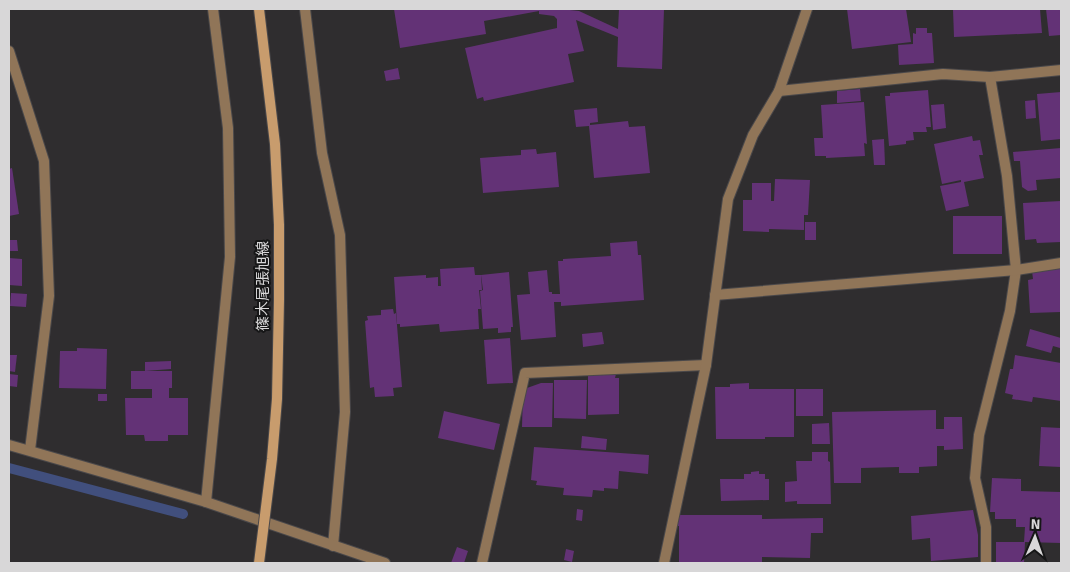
<svg xmlns="http://www.w3.org/2000/svg" width="1070" height="572" viewBox="0 0 1070 572" font-family="Signika,'Noto Sans JP',sans-serif">
	<rect width="100%" height="100%" fill="#2f2d2f"/>
	<g fill="none" stroke-linecap="round" stroke-linejoin="round">
		<polyline stroke="#414f7d" stroke-width="10" points="9,468 183,514"/>
	</g>
	<g fill="#633276">
		<polygon points="394,9 561,9 579,11 618,29 619,9 664,9 662,69 617,67 618,37 576,20 584,51 568,54 574,82 484,101 483,97 477,99 465,48 557,28 557,19 554,16 539,14 539,11 484,21 486,34 400,48"/>
		<polygon points="847,9 906,9 911,42 852,49"/>
		<polygon points="953,9 1040,9 1042,33 954,37"/>
		<polygon points="1046,9 1061,9 1061,35 1049,36"/>
		<polygon points="916,28 927,28 927,33 932,33 934,63 899,65 898,45 913,44 913,33 916,34"/>
		<polygon points="398,68 400,79 386,81 384,71"/>
		<polygon points="860,89 861,101 837,103 837,91"/>
		<polygon points="928,90 931,127 926,127 927,132 913,132 914,140 906,141 906,144 889,146 885,96 890,96 890,93"/>
		<polygon points="1061,92 1061,139 1041,141 1037,94"/>
		<polygon points="1035,100 1036,118 1026,119 1025,101"/>
		<polygon points="864,102 867,144 864,143 865,156 826,158 826,156 815,156 814,138 823,138 821,105"/>
		<polygon points="944,104 946,128 933,130 931,105"/>
		<polygon points="597,108 598,122 590,123 590,125 628,121 629,127 645,126 650,173 594,178 589,126 576,127 574,110"/>
		<polygon points="972,136 973,141 980,140 983,155 979,155 984,178 964,182 969,206 946,211 940,186 961,182 961,180 942,184 934,144"/>
		<polygon points="884,139 885,165 874,165 872,140"/>
		<polygon points="1061,148 1061,178 1036,180 1037,190 1028,191 1022,187 1020,161 1014,161 1013,152"/>
		<polygon points="536,149 537,154 556,152 559,187 483,193 480,158 521,155 521,150"/>
		<polygon points="12,168 19,214 9,216 9,169"/>
		<polygon points="775,179 810,180 808,215 804,215 804,230 769,229 769,232 743,231 743,200 752,200 752,183 771,183 771,201 774,201"/>
		<polygon points="1061,201 1061,242 1037,243 1036,239 1025,240 1023,203"/>
		<rect x="953" y="216" width="49" height="38"/>
		<rect x="805" y="222" width="11" height="18"/>
		<polygon points="9,240 17,240 18,251 9,251"/>
		<polygon points="637,241 638,255 641,255 644,300 561,306 561,302 554,302 556,337 521,340 517,295 530,294 528,272 547,270 549,292 552,292 552,294 560,294 558,261 563,261 563,259 611,256 610,243"/>
		<polygon points="9,258 22,259 22,286 9,285"/>
		<polygon points="1061,266 1061,312 1030,313 1028,280 1033,279 1032,271 1056,269 1055,267"/>
		<polygon points="474,267 475,275 481,275 482,290 479,290 481,309 478,309 479,329 440,332 439,324 400,327 400,324 397,324 394,277 426,275 426,278 438,277 438,286 441,286 440,269"/>
		<polygon points="509,272 513,327 511,327 511,332 498,333 498,328 483,329 480,291 483,290 481,275"/>
		<polygon points="11,293 27,294 26,307 10,306"/>
		<polygon points="393,309 394,314 396,313 402,387 393,388 394,396 375,397 374,387 370,388 365,321 368,320 367,316 381,315 381,310"/>
		<polygon points="1030,329 1061,338 1060,348 1053,346 1051,353 1026,346"/>
		<polygon points="602,332 604,344 583,347 582,334"/>
		<polygon points="510,338 513,383 487,384 484,340"/>
		<polygon points="77,348 107,349 106,389 59,388 60,351 77,351"/>
		<polygon points="9,355 17,355 15,372 9,371"/>
		<polygon points="1015,355 1061,363 1061,401 1033,397 1032,402 1012,399 1013,395 1005,393 1010,369 1013,369"/>
		<polygon points="171,361 171,369 145,371 145,362"/>
		<polygon points="131,371 172,371 172,388 169,388 169,398 188,398 188,435 168,435 168,441 145,441 144,435 126,435 125,398 152,398 152,389 131,389"/>
		<polygon points="9,374 18,375 17,387 9,386"/>
		<polygon points="594,374 616,374 615,378 619,378 619,414 588,415 588,375 594,376"/>
		<polygon points="554,380 587,380 586,419 554,418"/>
		<polygon points="541,383 553,383 552,427 522,427 523,390 527,390 527,388"/>
		<polygon points="749,383 749,389 794,389 794,437 765,437 765,439 716,439 715,387 730,387 730,384"/>
		<rect x="796" y="389" width="27" height="27"/>
		<rect x="98" y="394" width="9" height="7"/>
		<polygon points="936,410 936,429 944,429 944,417 962,417 963,449 944,450 944,446 937,446 937,466 919,467 919,473 899,473 899,467 861,468 861,483 834,483 832,412"/>
		<polygon points="444,411 500,424 494,450 438,438"/>
		<polygon points="829,423 830,444 812,444 812,424"/>
		<polygon points="1041,427 1061,428 1061,467 1039,466"/>
		<polygon points="582,436 607,439 606,450 581,448"/>
		<polygon points="534,447 649,455 648,474 619,471 618,489 604,488 604,491 593,490 592,497 563,495 564,488 536,485 537,481 531,480"/>
		<polygon points="812,452 828,452 828,461 830,462 831,504 797,504 797,501 785,502 785,482 797,481 796,461 812,461"/>
		<polygon points="759,471 759,474 765,474 765,479 769,479 769,500 721,501 720,479 744,479 744,474 751,474 751,472"/>
		<polygon points="992,478 1021,479 1021,491 1061,492 1061,543 1024,542 1025,527 1016,527 1016,519 995,519 995,512 990,512"/>
		<polygon points="577,509 583,510 582,521 576,520"/>
		<polygon points="973,510 978,535 978,557 931,561 930,538 912,540 911,516"/>
		<polygon points="680,515 762,515 762,519 823,518 823,533 811,533 810,558 762,557 762,563 679,563 679,526 674,526 675,517 680,517"/>
		<polygon points="996,542 1025,542 1024,563 996,563"/>
		<polygon points="457,547 468,551 464,563 451,563"/>
		<polygon points="566,549 574,551 572,562 564,560"/>
	</g>
	<g fill="none" stroke-linecap="round" stroke-linejoin="round">
		<defs>
			<g id="minor">
				<polyline points="305,9 322,153 340,235 345,412 333,546"/>
				<polyline points="9,51 44,161 49,296 30,450"/>
				<polyline points="990,77 1061,70"/>
				<polyline points="779,91 943,74 990,77 1007,176 1016,270 1010,311 979,435 975,478 986,527 986,563"/>
				<polyline points="715,295 1016,270 1061,263"/>
				<polyline points="9,445 206,502 385,563"/>
				<polyline points="206,502 230,257 228,128 213,9"/>
				<polyline points="482,563 525,373 706,365"/>
				<polyline points="664,563 706,365 728,199 753,135 779,91 807,9"/>
			</g>
		</defs>
		<use href="#minor" stroke="#4a484a" stroke-width="12"/>
		<use href="#minor" stroke="#907558" stroke-width="10"/>
		<defs>
			<polyline id="secondary-bridge" points="259,9 275,144 279,225 279,300 277,399 272,459 259,563"/>
		</defs>
		<use href="#secondary-bridge" stroke="#4a484a" stroke-width="12" stroke-linecap="butt"/>
		<use href="#secondary-bridge" stroke="#c89c6d" stroke-width="10"/>
	</g>
	<g text-anchor="middle" dominant-baseline="central" stroke-width="4" stroke-linejoin="round" paint-order="stroke">
		<g font-size="15" fill="#d8d7d8" stroke="#161617">
			<text transform="translate(263 286) rotate(-90)">篠木尾張旭線</text>
		</g>
	</g>
	<rect width="1070" height="572" fill="none" stroke="#d8d7d8" stroke-width="20"/>
	<g transform="translate(1035 537) rotate(2)" stroke="#161617" stroke-width="4" paint-order="stroke">
	<path d="M0-4L9 19L0 12L-9 19Z" fill="#d8d7d8"/>
	<text y="-8" font-size="14" font-weight="bold" text-anchor="middle" fill="#d8d7d8">N</text>
	</g>
</svg>
